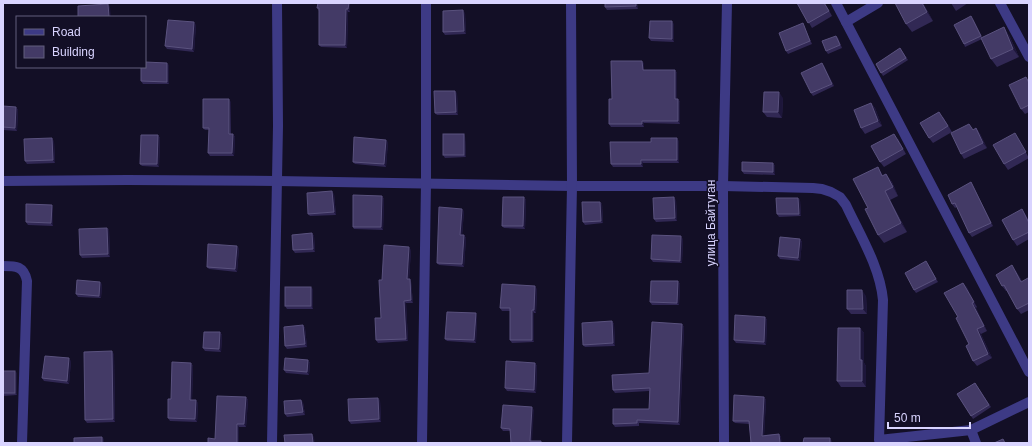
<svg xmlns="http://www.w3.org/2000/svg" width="1032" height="446" viewBox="0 0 1032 446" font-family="Helvetica,sans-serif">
	<rect width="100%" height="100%" fill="#130f26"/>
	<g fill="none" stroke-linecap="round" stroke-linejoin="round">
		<g stroke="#3d3a85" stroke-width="10">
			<polyline points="836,3 1029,372"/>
			<polyline points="1000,3 1029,57"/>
			<polyline points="846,22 878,3"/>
			<path d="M3,181L127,180L277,181L572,186H723L813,188L822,189L831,192L840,197L846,205C860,235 880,267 883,300L879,440L971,430L1029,402"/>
			<path d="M3,266C16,266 24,266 27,281L22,443"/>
			<polyline points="971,430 976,443"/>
			<polyline points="272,443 278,126 277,3"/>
			<polyline points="422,443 426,183 426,3"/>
			<polyline points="567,443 572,186 571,3"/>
			<polyline points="724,443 723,186 727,3"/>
		</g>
	</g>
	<g fill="#312854">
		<polygon points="318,3 350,3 350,12 348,12 347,48 321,47 319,45 319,11 317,8"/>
		<polygon points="637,3 638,9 607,10 605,7"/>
		<polygon points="797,3 825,3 832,16 812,28"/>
		<polygon points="923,3 933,21 912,32 906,24"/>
		<polygon points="951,3 968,3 956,11"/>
		<polygon points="465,13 466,34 445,35 443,32"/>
		<polygon points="973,19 982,37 1009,35 1019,57 997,67 991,59 982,39 965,47 964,44"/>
		<polygon points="674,24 674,42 651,41 649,38"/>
		<polygon points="196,25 194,52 167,49 165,46"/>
		<polygon points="804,26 812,44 788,54 786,51"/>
		<polygon points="836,36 838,38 842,48 828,54 826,51"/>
		<polygon points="900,48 908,60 883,76 876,64"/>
		<polygon points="644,63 644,70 675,70 677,73 677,99 678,99 680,102 680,124 644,123 644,127 611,127 609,124 612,99"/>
		<polygon points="169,65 169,84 143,84 141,81"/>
		<polygon points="824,66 834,86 813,96 811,93"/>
		<polygon points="1029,81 1029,112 1025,114 1021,109"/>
		<polygon points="457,93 458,115 437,115 435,113"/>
		<polygon points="783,98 782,118 767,117 763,112"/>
		<polygon points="231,102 231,134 233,134 235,137 234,156 210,156 208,153 209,130 205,130 203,128"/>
		<polygon points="871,103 875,108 882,126 865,134 861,128"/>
		<polygon points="3,106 16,107 18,110 17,131 3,130"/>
		<polygon points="943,117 952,132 933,143 929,138"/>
		<polygon points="976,128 980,134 987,148 964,159 961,154 973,130"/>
		<polygon points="158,135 160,138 159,167 142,166 140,164"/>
		<polygon points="465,136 466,157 445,158 443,155"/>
		<polygon points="898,139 906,154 884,167 880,162"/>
		<polygon points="1018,139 1029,158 1008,170 1004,164"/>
		<polygon points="54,141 55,163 27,164 25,161"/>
		<polygon points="679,141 679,163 643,163 643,167 613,167 611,164 651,142"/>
		<polygon points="388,142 386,167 355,164 353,162"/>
		<polygon points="773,163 775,166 775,175 744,174 742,171"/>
		<polygon points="886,174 892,182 898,196 890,200 907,232 884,243 878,235 868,208 884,176"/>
		<polygon points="971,182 993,226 972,237 969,233 957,207 955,208 952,204"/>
		<polygon points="334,194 336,215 310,216 308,214"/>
		<polygon points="382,196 384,199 383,230 354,229 353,227"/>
		<polygon points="524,197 526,200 525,229 504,228 502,226"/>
		<polygon points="798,198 800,200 801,216 779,217 777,214"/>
		<polygon points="676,200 677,221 656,222 654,219"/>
		<polygon points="600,202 602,204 603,223 585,225 583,222"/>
		<polygon points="53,207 53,226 28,225 26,222"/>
		<polygon points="1022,209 1029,221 1029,239 1017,246 1013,240"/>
		<polygon points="464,211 462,235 464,235 466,238 464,267 439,265 437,263"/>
		<polygon points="107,228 109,230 110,257 82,258 80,255"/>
		<polygon points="312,233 314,236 315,252 295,253 293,250"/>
		<polygon points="683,239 682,263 653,262 651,259"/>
		<polygon points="800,239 802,242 800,261 780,259 778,256"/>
		<polygon points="239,248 237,272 209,269 207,267"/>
		<polygon points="411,250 409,279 411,281 413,303 406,303 408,341 378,343 376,340 381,318 382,280"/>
		<polygon points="928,264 938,282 916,293 914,290"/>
		<polygon points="1016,271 1022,281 1029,280 1029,310 1021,314 1017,309 1007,291 1006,291 1002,286"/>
		<polygon points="678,281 680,284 679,305 652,305 650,302"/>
		<polygon points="963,283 977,307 976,308 987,331 981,334 992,358 977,366 973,361 969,344 958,317"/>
		<polygon points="102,284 101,298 78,297 76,294"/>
		<polygon points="313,289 313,309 287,309 285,306"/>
		<polygon points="537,289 536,313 534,313 534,342 512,343 510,340 510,311 502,311 500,308"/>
		<polygon points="866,296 867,314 851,314 847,309"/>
		<polygon points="477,316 476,343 447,341 445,339"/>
		<polygon points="765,317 767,320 766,345 736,343 734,340"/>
		<polygon points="612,321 614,324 615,346 585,347 583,345"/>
		<polygon points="682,324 684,327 680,425 639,423 639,426 615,427 613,424 649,409 649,391 615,393 613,390 649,373"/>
		<polygon points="303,325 305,328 307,347 287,349 285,346"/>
		<polygon points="860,328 864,333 864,363 866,366 866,387 841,387 837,381"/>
		<polygon points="220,332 222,335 221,352 205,351 203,348"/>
		<polygon points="114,354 115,422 87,423 85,420"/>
		<polygon points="308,360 310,363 309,375 286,373 284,370"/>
		<polygon points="71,361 69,384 44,381 42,378"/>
		<polygon points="191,363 193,366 192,400 198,403 197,422 170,421 168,418 171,399"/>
		<polygon points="535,363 537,366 536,393 507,391 505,388"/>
		<polygon points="3,371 17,373 17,395 3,396"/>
		<polygon points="975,383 991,407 973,419 957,394"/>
		<polygon points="246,397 248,400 246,427 239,427 239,443 208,443 215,439"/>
		<polygon points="764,397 766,400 764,435 779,434 781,437 751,443 749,424 735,423 733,421"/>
		<polygon points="380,400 381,422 351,424 349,421"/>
		<polygon points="303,402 305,415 287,417 285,414"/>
		<polygon points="534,410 511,443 510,431 503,431 501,428"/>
	</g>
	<g fill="#1d163a">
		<polygon points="349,3 350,3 350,12 348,9"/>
		<polygon points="636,3 637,3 638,9 636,6"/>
		<polygon points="922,3 923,3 933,21 927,12"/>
		<polygon points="108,4 110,7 111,17 109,17"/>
		<polygon points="346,9 348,12 347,48 345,45"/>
		<polygon points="463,10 465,13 466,34 464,31"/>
		<polygon points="672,21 674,24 674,42 672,39"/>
		<polygon points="194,22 196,25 194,52 192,49"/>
		<polygon points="1004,27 1009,35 1019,57 1013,49"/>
		<polygon points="642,61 644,63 644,73 643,70"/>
		<polygon points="167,63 169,65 169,84 167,82"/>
		<polygon points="822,63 824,66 834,86 832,84"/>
		<polygon points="675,70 677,73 677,102 675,99"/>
		<polygon points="455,91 457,93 458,115 456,112"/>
		<polygon points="779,92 783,98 782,118 778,112"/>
		<polygon points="229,99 231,102 230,136 229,134"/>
		<polygon points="678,99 680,102 680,124 678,121"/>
		<polygon points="871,103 875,108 882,126 878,121"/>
		<polygon points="16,107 18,110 17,131 15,128"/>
		<polygon points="642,121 644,123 644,127 642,124"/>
		<polygon points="976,128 980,134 987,148 983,143"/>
		<polygon points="233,134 235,137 234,156 232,153"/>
		<polygon points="464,134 465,136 466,157 464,155"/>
		<polygon points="894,134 898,139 906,154"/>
		<polygon points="158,135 160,138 159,167 157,164"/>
		<polygon points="52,138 54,141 55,163 53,160"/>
		<polygon points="677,138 679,141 679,163 677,160"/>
		<polygon points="386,140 388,142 386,167 384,164"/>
		<polygon points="641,160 643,163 643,167 641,164"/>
		<polygon points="773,163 775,166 775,175 773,172"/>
		<polygon points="878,167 883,175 888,184 882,176"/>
		<polygon points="886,174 892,182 898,196 893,187"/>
		<polygon points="971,182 993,226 991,223"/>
		<polygon points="332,191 334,194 336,215 334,212"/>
		<polygon points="885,191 890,200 907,232 901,223"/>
		<polygon points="382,196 384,199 383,230 381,227"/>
		<polygon points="524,197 526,200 525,229 523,226"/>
		<polygon points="674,197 676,200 677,221 675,218"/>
		<polygon points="798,198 800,200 801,216 799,214"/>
		<polygon points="600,202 602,204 603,223 601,221"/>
		<polygon points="52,205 53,207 53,226 51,223"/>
		<polygon points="462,209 464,211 462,238 460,235"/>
		<polygon points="1022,209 1026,215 1029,221 1029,223"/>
		<polygon points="107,228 109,230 110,257 108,254"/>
		<polygon points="312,233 314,236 315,252 313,249"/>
		<polygon points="464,235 466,238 464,267 462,264"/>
		<polygon points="681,236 683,239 682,263 680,261"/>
		<polygon points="800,239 802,242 800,261 798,258"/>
		<polygon points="237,246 239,248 237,272 235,269"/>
		<polygon points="409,247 411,250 409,282 407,279"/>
		<polygon points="1012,265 1016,271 1025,287 1021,282"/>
		<polygon points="410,279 411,281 413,303 411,300"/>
		<polygon points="678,281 680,284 679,305 677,303"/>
		<polygon points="100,282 102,284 101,298 99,296"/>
		<polygon points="963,283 967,287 977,307 974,302"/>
		<polygon points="535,286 537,289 536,313 534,310"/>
		<polygon points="311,287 313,289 313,309 311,306"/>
		<polygon points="862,290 866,296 867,314 863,309"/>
		<polygon points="404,301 406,303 408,341 406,339"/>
		<polygon points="972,303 976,308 987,331 984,326"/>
		<polygon points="532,310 534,313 534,342 532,340"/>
		<polygon points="476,313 477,316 476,343 474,340"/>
		<polygon points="765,317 767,320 766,345 764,342"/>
		<polygon points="612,321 614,324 615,346 613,343"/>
		<polygon points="682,324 684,327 680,425 678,422"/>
		<polygon points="303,325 305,328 307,347 305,344"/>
		<polygon points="860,328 864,333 864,363 866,366 866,387 862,381 860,360"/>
		<polygon points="977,329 981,334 992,358 988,354"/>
		<polygon points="220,332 222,335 221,352 219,349"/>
		<polygon points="112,351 114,354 115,422 113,419"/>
		<polygon points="69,358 71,361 69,384 67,381"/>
		<polygon points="308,360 310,363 309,375 307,372"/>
		<polygon points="191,363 193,366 192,403 190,400"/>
		<polygon points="535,363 537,366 536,393 534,390"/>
		<polygon points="15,371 17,373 17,395 15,393"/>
		<polygon points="246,397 248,400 246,427 244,424"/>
		<polygon points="764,397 766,400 764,438 762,436"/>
		<polygon points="378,398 380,400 381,422 379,419"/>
		<polygon points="196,400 198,403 197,422 195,419"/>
		<polygon points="301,400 303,402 305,415 303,412"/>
		<polygon points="532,407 534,410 532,443 530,441"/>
		<polygon points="237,424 239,427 239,443 237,443"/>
		<polygon points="312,434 314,437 315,443 313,443"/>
		<polygon points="779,434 781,437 782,443 780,443"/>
		<polygon points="102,437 104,439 104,443 102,443"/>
		<polygon points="830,438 832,441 832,443 830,443"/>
	</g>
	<g fill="#433a66" stroke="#5a527e">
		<polygon points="318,3 349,3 348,9 346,9 345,45 319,45 319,8 317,8"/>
		<polygon points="605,3 636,3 636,6 605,7"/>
		<polygon points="797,3 824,3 829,11 808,23"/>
		<polygon points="895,3 922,3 927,12 906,24"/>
		<polygon points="108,4 109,17 78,17 78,6"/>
		<polygon points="463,10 464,31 443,32 443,11"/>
		<polygon points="971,16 981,36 964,44 954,25"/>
		<polygon points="168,20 194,22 192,49 165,46"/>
		<polygon points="650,21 672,21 672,39 649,38"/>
		<polygon points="803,23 810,41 786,51 779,33"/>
		<polygon points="1004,27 1013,49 991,59 981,38"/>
		<polygon points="836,36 840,45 826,51 822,41"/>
		<polygon points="900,48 906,58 881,73 876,64"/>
		<polygon points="611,61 642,61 643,70 675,70 675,99 678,99 678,121 642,121 642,124 609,124 609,99 612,99"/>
		<polygon points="145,62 167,63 167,82 141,81 141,67 145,67"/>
		<polygon points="822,63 832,84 811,93 801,73"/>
		<polygon points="1026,77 1029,83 1029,105 1021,109 1009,85"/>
		<polygon points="434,91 455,91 456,112 435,113"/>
		<polygon points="764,92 779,92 778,112 763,112"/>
		<polygon points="203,99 229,99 229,134 233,134 232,153 208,153 209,128 203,128"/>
		<polygon points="871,103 878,121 861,128 854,110"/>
		<polygon points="3,106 16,107 15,128 3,127"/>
		<polygon points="939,112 948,126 929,138 920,123"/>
		<polygon points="969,124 973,130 976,128 983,143 961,154 951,133"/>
		<polygon points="1015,133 1026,152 1004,164 993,145"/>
		<rect x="443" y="134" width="21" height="21"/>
		<polygon points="894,134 903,149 880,162 871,146"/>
		<polygon points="141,135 158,135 157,164 140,164"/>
		<polygon points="354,137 386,140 384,164 353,162"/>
		<polygon points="52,138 53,160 25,161 24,139"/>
		<polygon points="651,138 677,138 677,160 641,160 641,164 611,164 610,142 651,142"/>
		<polygon points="742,162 773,163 773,172 742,171"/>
		<polygon points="878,167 882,176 886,174 893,187 885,191 901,223 878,235 865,209 868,208 853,179"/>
		<polygon points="971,182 991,223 969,233 955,203 952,204 948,195"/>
		<polygon points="332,191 334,212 308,214 307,193"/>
		<polygon points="353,195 382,196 381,227 353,227"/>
		<polygon points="503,197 524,197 523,226 502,226"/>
		<polygon points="674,197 675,218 654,219 653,198"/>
		<polygon points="776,198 798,198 799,214 777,214"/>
		<polygon points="582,202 600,202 601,221 583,222"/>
		<polygon points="26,204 52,205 51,223 26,222"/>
		<polygon points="439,207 462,209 460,235 464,235 462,264 437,263"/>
		<polygon points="1022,209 1029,223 1029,232 1013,240 1002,220"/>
		<polygon points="107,228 108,254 80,255 79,229"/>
		<polygon points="312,233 313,249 293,250 292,235"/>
		<polygon points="652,235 681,236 680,261 651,259"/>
		<polygon points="780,237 800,239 798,258 778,256"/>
		<polygon points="208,244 237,246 235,269 207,267"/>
		<polygon points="384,245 409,247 407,279 410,279 411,300 404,301 406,339 376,340 375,318 381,318 379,280 382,280"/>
		<polygon points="926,261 936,279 914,290 905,273"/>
		<polygon points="1012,265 1021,282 1028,278 1029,281 1029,303 1017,309 1004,285 1002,286 996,275"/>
		<polygon points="77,280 100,282 99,296 76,294"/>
		<polygon points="651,281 678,281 677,303 650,302"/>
		<polygon points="963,283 974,302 972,303 984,326 977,329 988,354 973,361 966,346 969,344 956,318 958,317 944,293"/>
		<polygon points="502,284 535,286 534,310 532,310 532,340 510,340 510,308 500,308"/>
		<rect x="285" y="287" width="26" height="19"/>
		<polygon points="847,290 862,290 863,309 847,309"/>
		<polygon points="447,312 476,313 474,340 445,339"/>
		<polygon points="735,315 765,317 764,342 734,340"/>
		<polygon points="612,321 613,343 583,345 582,323"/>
		<polygon points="652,322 682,324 678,422 637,420 637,423 613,424 613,409 649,409 650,388 613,390 612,375 649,373"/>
		<polygon points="303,325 305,344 285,346 284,327"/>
		<polygon points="838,328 860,328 860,360 862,360 862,381 837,381"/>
		<polygon points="204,332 220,332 219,349 203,348"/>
		<polygon points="112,351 113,419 85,420 84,352"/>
		<polygon points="45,356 69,358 67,381 42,378"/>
		<polygon points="285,358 308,360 307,372 284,370"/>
		<polygon points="506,361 535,363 534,390 505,388"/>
		<polygon points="172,362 191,363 190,400 196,400 195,419 168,418 168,399 171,399"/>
		<rect x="3" y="371" width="12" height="22"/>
		<polygon points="975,383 989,405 971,416 957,394"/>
		<polygon points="734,395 764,397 762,436 779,434 780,443 751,443 749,421 733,421"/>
		<polygon points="217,396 246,397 244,424 237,424 237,443 208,443 208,438 215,439"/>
		<polygon points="378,398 379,419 349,421 348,399"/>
		<polygon points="301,400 303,412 285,414 284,401"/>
		<polygon points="503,405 532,407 530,441 541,441 541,443 511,443 510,429 501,428"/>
		<polygon points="312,434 313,443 285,443 284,435"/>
		<polygon points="102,437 102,443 74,443 74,438"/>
		<polygon points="804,438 830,438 830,443 803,443"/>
		<polygon points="1003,439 1005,443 994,443"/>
	</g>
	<g text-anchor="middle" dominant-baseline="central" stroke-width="3" stroke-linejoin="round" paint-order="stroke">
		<g font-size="12" fill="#d9d4ff" stroke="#130f26">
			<text transform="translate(711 223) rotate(-90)">улица Байтуган</text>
		</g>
	</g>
	<rect width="1032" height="446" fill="none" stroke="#d9d4ff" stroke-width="8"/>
	<rect x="16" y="16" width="130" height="52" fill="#130f26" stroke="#625e7d"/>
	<rect x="24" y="29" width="20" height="6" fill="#3d3a85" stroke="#625e7d"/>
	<text x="52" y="36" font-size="12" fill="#d9d4ff">Road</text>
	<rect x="24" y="46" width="20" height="12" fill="#433a66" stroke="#625e7d"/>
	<text x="52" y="56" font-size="12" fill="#d9d4ff">Building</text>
	<path d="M888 422v6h82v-6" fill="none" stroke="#d9d4ff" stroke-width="2"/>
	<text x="894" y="422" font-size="12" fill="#d9d4ff" stroke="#130f26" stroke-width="3" paint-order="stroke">50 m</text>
</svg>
